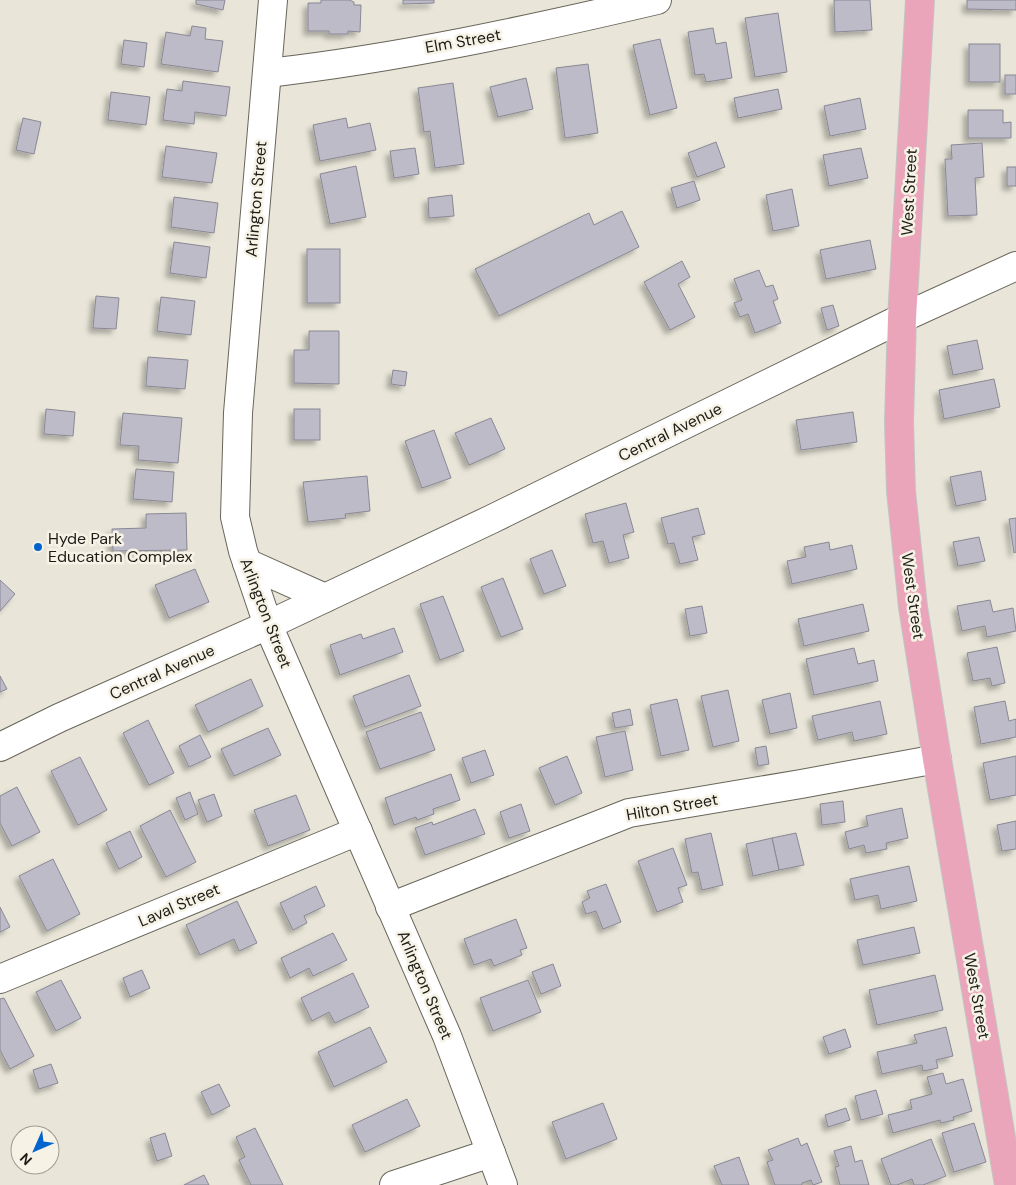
<svg xmlns="http://www.w3.org/2000/svg" width="1016" height="1185" viewBox="0 0 1016 1185" font-family="'DM Sans',sans-serif">
	<defs>
		<filter id="shadow"><feDropShadow dx="-4.5" dy="4.5" stdDeviation="2.5" flood-color="#0004"/></filter>
	</defs>
	<rect width="100%" height="100%" fill="#e9e6d9"/>
	<g fill="#bcbbc7" stroke="#898894" filter="url(#shadow)">
		<polygon points="196,0 225,0 223,10 196,4"/>
		<polygon points="321,0 349,0 354,2 354,5 361,5 360,32 348,31 348,34 329,34 329,31 308,31 308,3 321,3"/>
		<polygon points="403,0 434,0 434,3 403,4"/>
		<polygon points="834,0 870,0 872,30 835,32"/>
		<polygon points="967,0 1016,0 1016,10 967,9"/>
		<polygon points="778,13 787,72 755,77 745,18"/>
		<polygon points="192,26 206,28 205,39 223,41 218,72 161,64 166,32 190,36"/>
		<polygon points="713,28 716,44 726,42 732,78 706,82 704,74 695,75 688,32"/>
		<polygon points="660,39 677,108 650,115 633,45"/>
		<polygon points="124,40 147,43 144,67 121,64"/>
		<rect x="969" y="44" width="31" height="38"/>
		<polygon points="588,64 598,133 565,138 556,68"/>
		<rect x="1005" y="75" width="11" height="19"/>
		<polygon points="526,78 533,109 498,117 490,87"/>
		<polygon points="183,81 230,87 226,116 195,112 194,124 163,120 167,89 182,91"/>
		<polygon points="453,83 464,164 435,168 430,131 424,132 418,88"/>
		<polygon points="778,89 782,109 738,118 734,98"/>
		<polygon points="111,92 150,97 146,125 108,120"/>
		<polygon points="860,98 866,129 830,136 824,106"/>
		<polygon points="968,110 1003,110 1003,123 1011,122 1011,138 968,138"/>
		<polygon points="23,118 41,122 34,154 16,150"/>
		<polygon points="346,118 348,128 370,123 376,150 320,161 313,125"/>
		<polygon points="716,142 725,167 697,177 688,153"/>
		<polygon points="982,143 984,177 975,178 977,215 948,216 945,159 952,159 951,145"/>
		<polygon points="166,146 217,153 212,183 162,177"/>
		<polygon points="415,148 419,174 394,178 390,151"/>
		<polygon points="861,148 868,178 829,186 823,155"/>
		<polygon points="356,166 366,217 330,224 320,174"/>
		<rect x="1007" y="167" width="9" height="19"/>
		<polygon points="694,181 700,200 677,208 671,188"/>
		<polygon points="792,189 799,226 773,231 766,195"/>
		<polygon points="452,195 454,216 429,218 428,198"/>
		<polygon points="174,197 218,203 214,233 171,227"/>
		<polygon points="622,211 639,247 499,316 475,269 589,213 594,225"/>
		<polygon points="870,240 876,269 826,279 820,250"/>
		<polygon points="174,242 210,247 206,278 170,273"/>
		<rect x="307" y="249" width="33" height="54"/>
		<polygon points="682,261 690,277 678,284 695,317 670,330 644,282"/>
		<polygon points="759,270 766,287 773,285 778,299 773,301 781,323 755,333 748,314 740,317 734,303 742,300 734,279"/>
		<polygon points="96,296 119,298 116,329 93,328"/>
		<polygon points="161,297 195,301 191,335 157,331"/>
		<polygon points="833,305 839,326 827,330 821,308"/>
		<polygon points="309,331 339,331 339,384 294,383 294,350 309,350"/>
		<polygon points="977,340 983,369 953,375 947,346"/>
		<polygon points="148,357 188,360 185,389 146,386"/>
		<polygon points="393,370 407,372 405,386 391,384"/>
		<polygon points="994,379 1000,407 944,419 939,390"/>
		<polygon points="46,409 75,412 73,436 44,434"/>
		<rect x="294" y="409" width="26" height="31"/>
		<polygon points="853,412 857,442 801,450 796,420"/>
		<polygon points="123,413 182,418 178,463 138,460 139,446 120,445"/>
		<polygon points="491,418 505,449 469,465 455,433"/>
		<polygon points="434,430 451,478 422,488 405,441"/>
		<polygon points="136,469 174,472 172,502 133,499"/>
		<polygon points="981,471 986,500 956,506 950,477"/>
		<polygon points="367,476 370,511 345,514 346,518 308,522 303,482"/>
		<polygon points="626,503 634,532 623,535 629,558 609,563 603,541 593,543 585,514"/>
		<polygon points="698,508 705,534 692,537 698,560 680,564 674,543 668,544 661,518"/>
		<polygon points="186,513 187,550 113,551 112,529 146,528 146,514"/>
		<polygon points="1016,518 1016,552 1014,553 1009,519"/>
		<polygon points="979,537 985,561 958,566 953,542"/>
		<polygon points="829,542 830,550 852,545 857,569 792,584 787,561 806,557 804,547"/>
		<polygon points="552,550 566,586 544,594 530,559"/>
		<polygon points="195,569 209,602 169,618 155,585"/>
		<polygon points="503,578 523,629 501,637 481,587"/>
		<polygon points="0,580 15,594 0,611"/>
		<polygon points="443,596 464,651 440,660 420,604"/>
		<polygon points="990,600 993,612 1013,608 1016,631 987,637 985,626 962,631 957,606"/>
		<polygon points="863,604 869,631 804,646 798,619"/>
		<polygon points="702,606 707,633 690,636 685,609"/>
		<polygon points="394,628 403,652 340,675 330,645 361,634 363,639"/>
		<polygon points="997,647 1005,683 992,686 990,678 973,681 967,653"/>
		<polygon points="854,648 858,664 874,660 878,681 814,695 806,659"/>
		<polygon points="409,675 421,706 365,727 353,696"/>
		<polygon points="0,676 7,689 0,692"/>
		<polygon points="251,679 263,706 208,732 195,705"/>
		<polygon points="728,690 739,741 713,747 701,696"/>
		<polygon points="790,693 797,728 770,734 762,700"/>
		<polygon points="677,699 689,750 661,756 650,705"/>
		<polygon points="880,701 887,734 854,741 852,732 818,740 812,716"/>
		<polygon points="1005,701 1009,721 1016,719 1016,737 981,744 974,707"/>
		<polygon points="630,709 633,725 615,728 612,713"/>
		<polygon points="421,712 435,750 380,769 366,732"/>
		<polygon points="148,720 174,773 149,785 123,733"/>
		<polygon points="268,728 281,755 234,776 221,749"/>
		<polygon points="625,731 633,770 605,777 596,737"/>
		<polygon points="200,735 211,757 189,767 179,746"/>
		<polygon points="766,746 769,764 758,766 755,748"/>
		<polygon points="485,750 494,775 471,783 462,758"/>
		<polygon points="567,756 582,793 555,805 539,768"/>
		<polygon points="1016,756 1016,795 990,800 983,763"/>
		<polygon points="80,757 107,810 78,825 51,771"/>
		<polygon points="451,774 460,800 433,809 434,814 417,820 416,817 394,825 385,798"/>
		<polygon points="17,787 40,832 12,846 0,823 0,796"/>
		<polygon points="190,792 198,814 185,820 176,798"/>
		<polygon points="214,794 222,816 207,822 198,800"/>
		<polygon points="296,795 310,830 268,846 254,810"/>
		<polygon points="843,801 845,822 822,825 820,804"/>
		<polygon points="521,804 530,831 509,838 500,812"/>
		<polygon points="902,808 908,838 886,843 887,849 866,853 864,845 849,849 845,832 868,826 866,816"/>
		<polygon points="475,809 485,834 425,855 415,828 432,822 433,825"/>
		<polygon points="170,810 196,862 166,877 140,826"/>
		<polygon points="1016,821 1016,849 1002,851 997,825"/>
		<polygon points="130,831 142,857 119,869 106,843"/>
		<polygon points="711,833 723,885 702,890 698,872 692,873 685,839"/>
		<polygon points="796,833 804,865 779,870 772,838"/>
		<polygon points="772,838 779,870 753,876 746,844"/>
		<polygon points="673,848 687,885 678,888 683,902 657,912 638,861"/>
		<polygon points="53,859 80,914 47,931 19,876"/>
		<polygon points="909,866 917,901 881,909 878,895 855,900 850,879"/>
		<polygon points="606,884 621,922 603,929 596,911 586,914 582,902 590,898 587,891"/>
		<polygon points="316,886 325,906 304,916 307,923 293,930 280,903"/>
		<polygon points="237,901 257,943 239,951 234,939 200,955 186,925"/>
		<polygon points="0,907 10,927 0,932"/>
		<polygon points="516,919 527,948 520,950 522,955 494,966 491,959 474,965 464,939"/>
		<polygon points="914,927 920,953 863,965 857,940"/>
		<polygon points="333,933 347,960 313,976 309,968 290,978 281,958"/>
		<polygon points="553,964 561,986 541,994 532,972"/>
		<polygon points="142,970 150,988 130,997 123,978"/>
		<polygon points="353,973 369,1007 335,1023 329,1012 312,1021 301,998"/>
		<polygon points="935,975 943,1010 877,1025 869,990"/>
		<polygon points="61,980 81,1018 56,1031 36,992"/>
		<polygon points="528,980 541,1012 493,1031 480,998"/>
		<polygon points="4,998 34,1056 10,1069 0,1050 0,999"/>
		<polygon points="370,1027 387,1062 334,1087 318,1052"/>
		<polygon points="946,1027 953,1056 936,1060 938,1068 923,1071 922,1065 882,1074 877,1052 917,1043 914,1035"/>
		<polygon points="845,1029 851,1047 829,1054 823,1037"/>
		<polygon points="51,1064 58,1083 39,1089 33,1070"/>
		<polygon points="943,1073 946,1084 963,1079 972,1111 953,1117 954,1120 941,1123 940,1120 893,1133 888,1115 912,1109 910,1100 932,1094 927,1077"/>
		<polygon points="219,1084 230,1106 212,1115 201,1092"/>
		<polygon points="876,1090 883,1114 861,1120 855,1096"/>
		<polygon points="407,1099 420,1126 365,1152 352,1125"/>
		<polygon points="603,1103 617,1139 566,1159 552,1122"/>
		<polygon points="846,1108 850,1120 828,1127 825,1115"/>
		<polygon points="974,1123 986,1162 954,1172 942,1133"/>
		<polygon points="255,1128 283,1185 251,1185 239,1160 245,1157 236,1137"/>
		<polygon points="165,1133 172,1156 157,1161 150,1138"/>
		<polygon points="798,1138 801,1146 807,1143 822,1182 813,1185 811,1180 802,1183 802,1185 775,1185 767,1162 773,1160 768,1150"/>
		<polygon points="931,1139 946,1176 923,1185 914,1185 912,1179 897,1185 891,1185 881,1159"/>
		<polygon points="851,1146 855,1162 862,1160 869,1185 840,1185 835,1167 839,1166 834,1151"/>
		<polygon points="739,1157 749,1185 722,1185 714,1166"/>
		<polygon points="204,1175 209,1185 184,1185"/>
	</g>
	<g fill="none" stroke-linecap="round" stroke-linejoin="round">
		<defs>
			<g id="minor">
				<polyline points="273,0 238,413 235,517 243,551 268,625 447,1036 503,1185"/>
				<path d="M268,73C399,58 529,30 657,0"/>
				<polyline points="247,563 325,598"/>
				<polyline points="0,747 59,718 268,625 492,519 902,318 1016,266"/>
				<polyline points="390,907 629,813 801,784 937,759"/>
				<polyline points="0,979 358,831"/>
				<polyline points="394,1185 491,1153"/>
			</g>
			<polyline id="major" points="920,0 902,318 899,422 901,491 913,607 937,759 1009,1185"/>
		</defs>
		<use href="#minor" stroke="#68655a" stroke-width="30"/>
		<use href="#major" stroke="#c4c4c3" stroke-width="30"/>
		<use href="#minor" stroke="#fff" stroke-width="28"/>
		<use href="#major" stroke="#eaa5bb" stroke-width="28"/>
	</g>
	<circle fill="#0364cd" stroke="#f6f3e6" stroke-width="2" cx="38" cy="547" r="5"/>
	<g text-anchor="middle" dominant-baseline="central" stroke-width="5" stroke-linejoin="round" paint-order="stroke">
		<g font-size="16" fill="#1d1c17" stroke="#f6f3e6">
			<text transform="translate(463 41) rotate(-10)">Elm Street</text>
			<text transform="translate(909 192) rotate(-87)">West Street</text>
			<text transform="translate(256 199) rotate(-85)">Arlington Street</text>
			<text transform="translate(670 432) rotate(-26)">Central Avenue</text>
			<text transform="translate(913 596) rotate(82)">West Street</text>
			<text transform="translate(266 613) rotate(69)">Arlington Street</text>
			<text transform="translate(162 672) rotate(-24)">Central Avenue</text>
			<text transform="translate(672 807) rotate(-10)">Hilton Street</text>
			<text transform="translate(179 905) rotate(-23)">Laval Street</text>
			<text transform="translate(425 985) rotate(67)">Arlington Street</text>
			<text transform="translate(977 996) rotate(80)">West Street</text>
		</g>
		<g font-size="16" fill="#1d1c17" stroke="#f6f3e6" text-anchor="start">
			<text x="48" y="538">Hyde Park<tspan x="48" dy="18">Education Complex</tspan></text>
		</g>
	</g>
	<g transform="translate(35 1150) rotate(225)"><circle r="24" fill="#f6f3e6" stroke="#9f9d93"/>
	<path d="M0-4L9 19L0 12L-9 19Z" fill="#0364cd"/>
	<text y="-8" font-size="14" font-weight="bold" text-anchor="middle" fill="#1d1c17">N</text>
	</g>
</svg>
